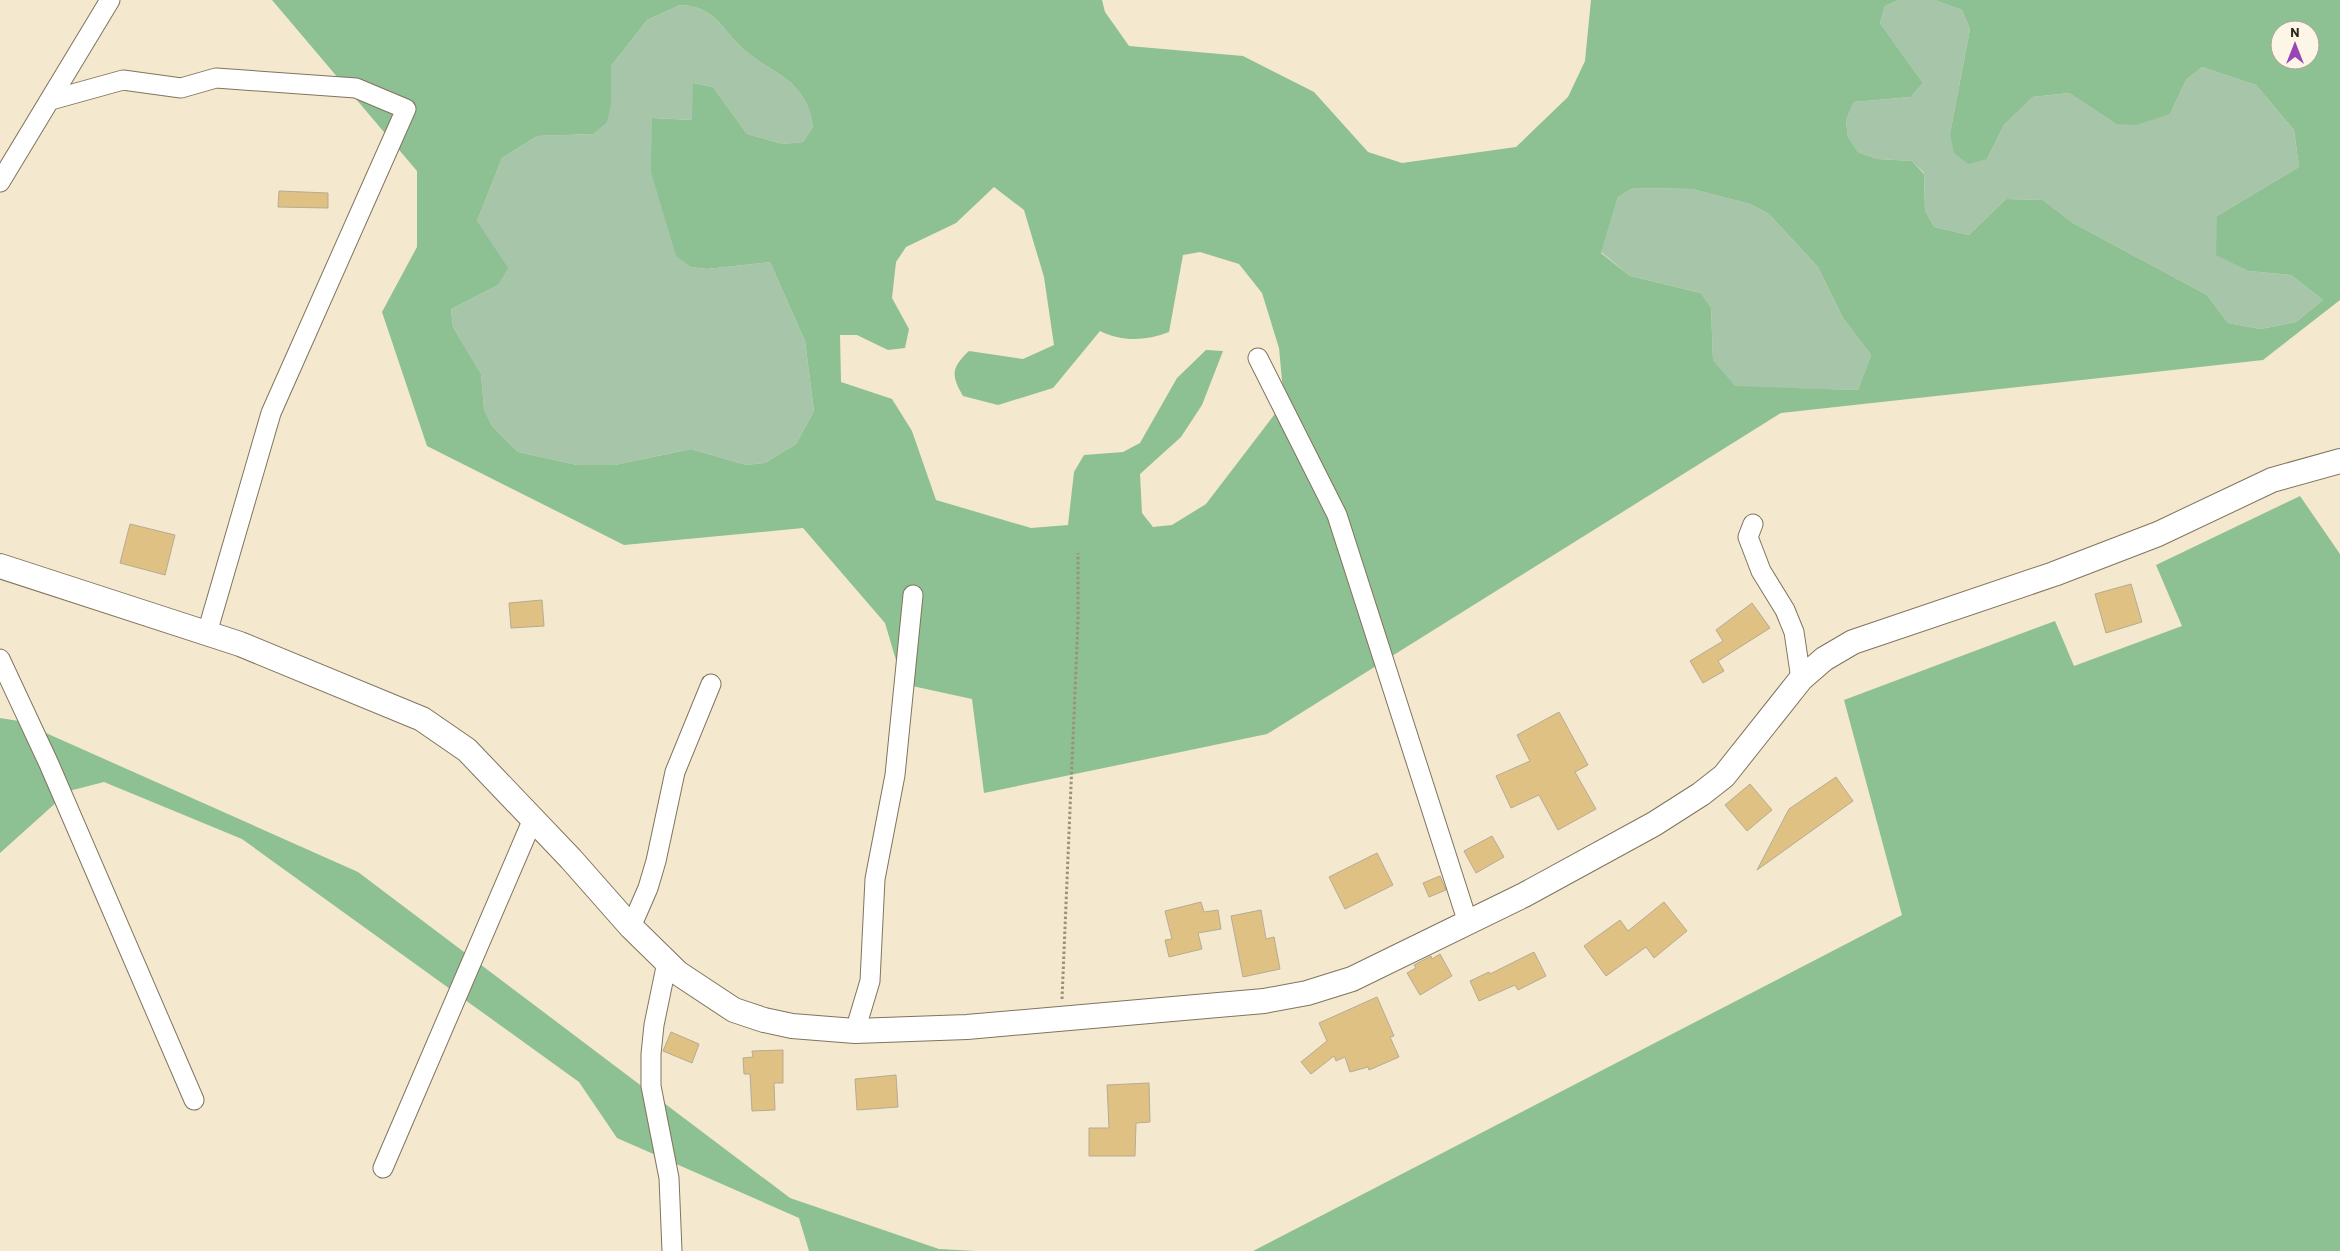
<svg xmlns="http://www.w3.org/2000/svg" width="2340" height="1251" viewBox="0 0 2340 1251" font-family="Barlow,sans-serif">
	<rect width="100%" height="100%" fill="#f4e8ce"/>
	<g fill="#a7c6a9">
		<polygon points="1899,0 1935,0 1962,10 1970,29 1950,134 1987,159 2004,125 2031,97 2069,93 2116,124 2170,114 2186,80 2202,67 2256,85 2294,130 2299,167 2217,216 2249,271 2291,275 2323,300 2296,322 2261,329 2228,323 2207,295 2073,223 2043,200 2006,199 1969,235 1934,227 1925,210 1924,173 1912,161 1877,159 1858,152 1848,139 1846,120 1854,102 1911,97 1923,83 1880,23 1885,6"/>
		<path d="M680,5C716,7 719,26 741,47C773,76 806,77 813,127L803,142L783,144L747,134L713,87L693,83V120L652,118L691,267L707,269L770,262L805,341L814,411L796,444L765,463L746,465L691,449L615,465H577L518,452L492,426L484,409L481,374L453,327L451,309L498,285L477,221L502,158L537,136L593,134L611,104V66L647,20Z"/>
		<polygon points="1633,188 1692,189 1750,204 1769,214 1818,267 1843,318 1871,355 1858,390 1735,387 1713,360 1711,308 1701,293 1630,276 1601,252 1618,197"/>
	</g>
	<g fill="#8dc092" fill-rule="evenodd">
		<path d="M272,0H1102L1105,12L1129,46L1243,56L1314,92L1368,152L1402,163L1516,147L1568,97L1585,61L1591,0H1899L1885,6L1880,23L1923,83L1911,97L1854,102L1846,120L1848,138L1858,152L1877,159L1912,161L1924,174L1925,210L1934,227L1969,235L2006,199L2043,200L2073,223L2207,295L2228,323L2261,329L2296,322L2323,300L2291,275L2249,271L2216,255L2217,216L2299,167L2294,130L2256,85L2202,67L2186,80L2170,114L2136,125L2116,124L2069,93L2032,97L2004,125L1987,159L1968,164L1954,153L1950,134L1970,29L1962,10L1935,0H2340V300L2263,360L1781,413L1267,734L984,793L972,699L903,684L885,623L803,528L624,545L427,446L382,312L417,247V171ZM680,5C716,7 719,26 741,47C773,76 806,77 813,127L803,142L783,144L747,134L713,87L693,83L692,120L652,118L651,172L676,256L691,267L707,269L770,262L805,341L814,411L796,444L765,463L746,465L691,449L615,465H577L518,452L492,426L484,409L481,374L453,327L451,309L498,285L508,268L477,221L502,158L537,136L593,134L607,122L611,104V66L647,20ZM2280,30H2310V60H2280ZM994,187L1024,210L1044,277L1054,345L1023,359L969,351C951,368 951,375 963,396L998,405L1053,388L1100,331C1122,342 1146,341 1169,332L1183,255L1200,252L1239,264L1262,293L1279,348L1284,402L1206,504L1172,525L1153,527L1142,513L1140,474L1181,437L1202,405L1223,351L1206,350L1177,378L1140,443L1123,452L1084,455L1074,472L1068,525L1031,528L936,500L912,431L892,399L841,382L840,335H857L888,350L905,348L909,329L892,298L896,262L906,247L956,223ZM1633,188L1692,189L1750,204L1769,214L1818,267L1843,318L1871,355L1858,390L1735,386L1713,360L1711,308L1701,293L1630,276L1601,253L1618,197Z"/>
		<polygon points="2300,496 2340,554 2340,1251 1253,1251 1902,915 1844,700 2055,621 2074,666 2182,626 2156,565"/>
		<polygon points="0,718 19,721 358,872 790,1198 939,1249 976,1251 809,1251 799,1218 617,1138 579,1082 242,839 104,782 69,791 0,853"/>
	</g>
	<g fill="#dec183" stroke="#b7ab93">
		<polygon points="279,191 328,193 328,208 278,207"/>
		<polygon points="130,524 175,535 165,575 120,563"/>
		<polygon points="2131,584 2142,622 2106,633 2095,594"/>
		<polygon points="542,600 544,626 511,628 509,603"/>
		<polygon points="1752,603 1770,628 1718,661 1724,671 1703,683 1690,661 1723,641 1716,630"/>
		<polygon points="1559,712 1588,765 1575,772 1596,809 1558,830 1539,795 1511,808 1496,776 1530,761 1517,735"/>
		<polygon points="1836,777 1853,801 1757,870 1789,809"/>
		<polygon points="1750,784 1772,810 1747,831 1725,805"/>
		<polygon points="1492,836 1504,857 1476,873 1464,851"/>
		<polygon points="1377,853 1393,885 1345,909 1329,877"/>
		<polygon points="1440,876 1446,890 1429,897 1423,883"/>
		<polygon points="1201,902 1204,912 1218,910 1221,929 1198,933 1202,949 1169,957 1165,940 1172,939 1165,911"/>
		<polygon points="1664,902 1687,931 1654,958 1646,947 1606,976 1584,946 1620,920 1628,931"/>
		<polygon points="1261,910 1266,939 1274,937 1280,969 1243,977 1231,916"/>
		<polygon points="1534,952 1546,976 1518,990 1515,985 1479,1001 1470,981 1489,972 1490,974"/>
		<polygon points="1440,954 1452,976 1420,995 1407,973 1416,968 1414,965 1431,956 1432,959"/>
		<polygon points="1377,997 1394,1036 1390,1037 1399,1057 1369,1070 1368,1067 1350,1072 1345,1057 1336,1061 1334,1056 1311,1074 1301,1062 1327,1041 1319,1023"/>
		<polygon points="671,1032 699,1044 692,1063 663,1051"/>
		<polygon points="783,1050 783,1083 774,1083 775,1110 752,1111 750,1074 744,1074 743,1058 753,1057 752,1051"/>
		<polygon points="896,1075 898,1107 857,1110 855,1079"/>
		<polygon points="1149,1083 1150,1122 1136,1123 1135,1156 1089,1156 1089,1128 1109,1128 1107,1085"/>
	</g>
	<g fill="none" stroke-linecap="round" stroke-linejoin="round">
		<defs>
			<g id="minor">
				<polyline points="51,100 123,80 181,88 216,78 356,88 406,109 271,413 207,633"/>
				<polyline points="0,182 110,0"/>
				<polyline points="1258,358 1337,515 1468,923"/>
				<polyline points="1753,524 1748,537 1761,571 1785,610 1794,632 1801,679"/>
				<polyline points="0,659 49,764 194,1100"/>
				<polyline points="631,927 648,888 656,861 675,772 711,684"/>
				<polyline points="667,962 654,1025 651,1054 651,1086 669,1178 672,1251"/>
				<polyline points="855,1031 870,981 875,879 895,775 913,595"/>
				<polyline points="383,1168 533,819"/>
			</g>
			<polyline id="tertiary" points="0,566 240,644 422,719 467,750 571,859 631,927 678,973 734,1010 764,1020 792,1026 855,1031 967,1027 1264,1001 1307,993 1352,979 1524,895 1654,824 1701,794 1724,776 1801,679 1824,659 1853,642 2054,574 2158,534 2272,480 2340,461"/>
		</defs>
		<use href="#minor" stroke="#7f745d" stroke-width="21"/>
		<use href="#tertiary" stroke="#7f745d" stroke-width="26"/>
		<polyline stroke="#99917e" stroke-width="3" stroke-dasharray="2.5 2.5" stroke-linecap="butt" points="1062,999 1078,620 1078,553"/>
		<use href="#minor" stroke="#fff" stroke-width="19"/>
		<use href="#tertiary" stroke="#fff" stroke-width="24"/>
	</g>
	<g transform="translate(2295 45)"><circle r="24" fill="#fdf6e6" stroke="#a9a396"/>
	<path d="M0-4L9 19L0 12L-9 19Z" fill="#9947b6"/>
	<text y="-8" font-size="14" font-weight="bold" text-anchor="middle" fill="#2b271d">N</text>
	</g>
</svg>
